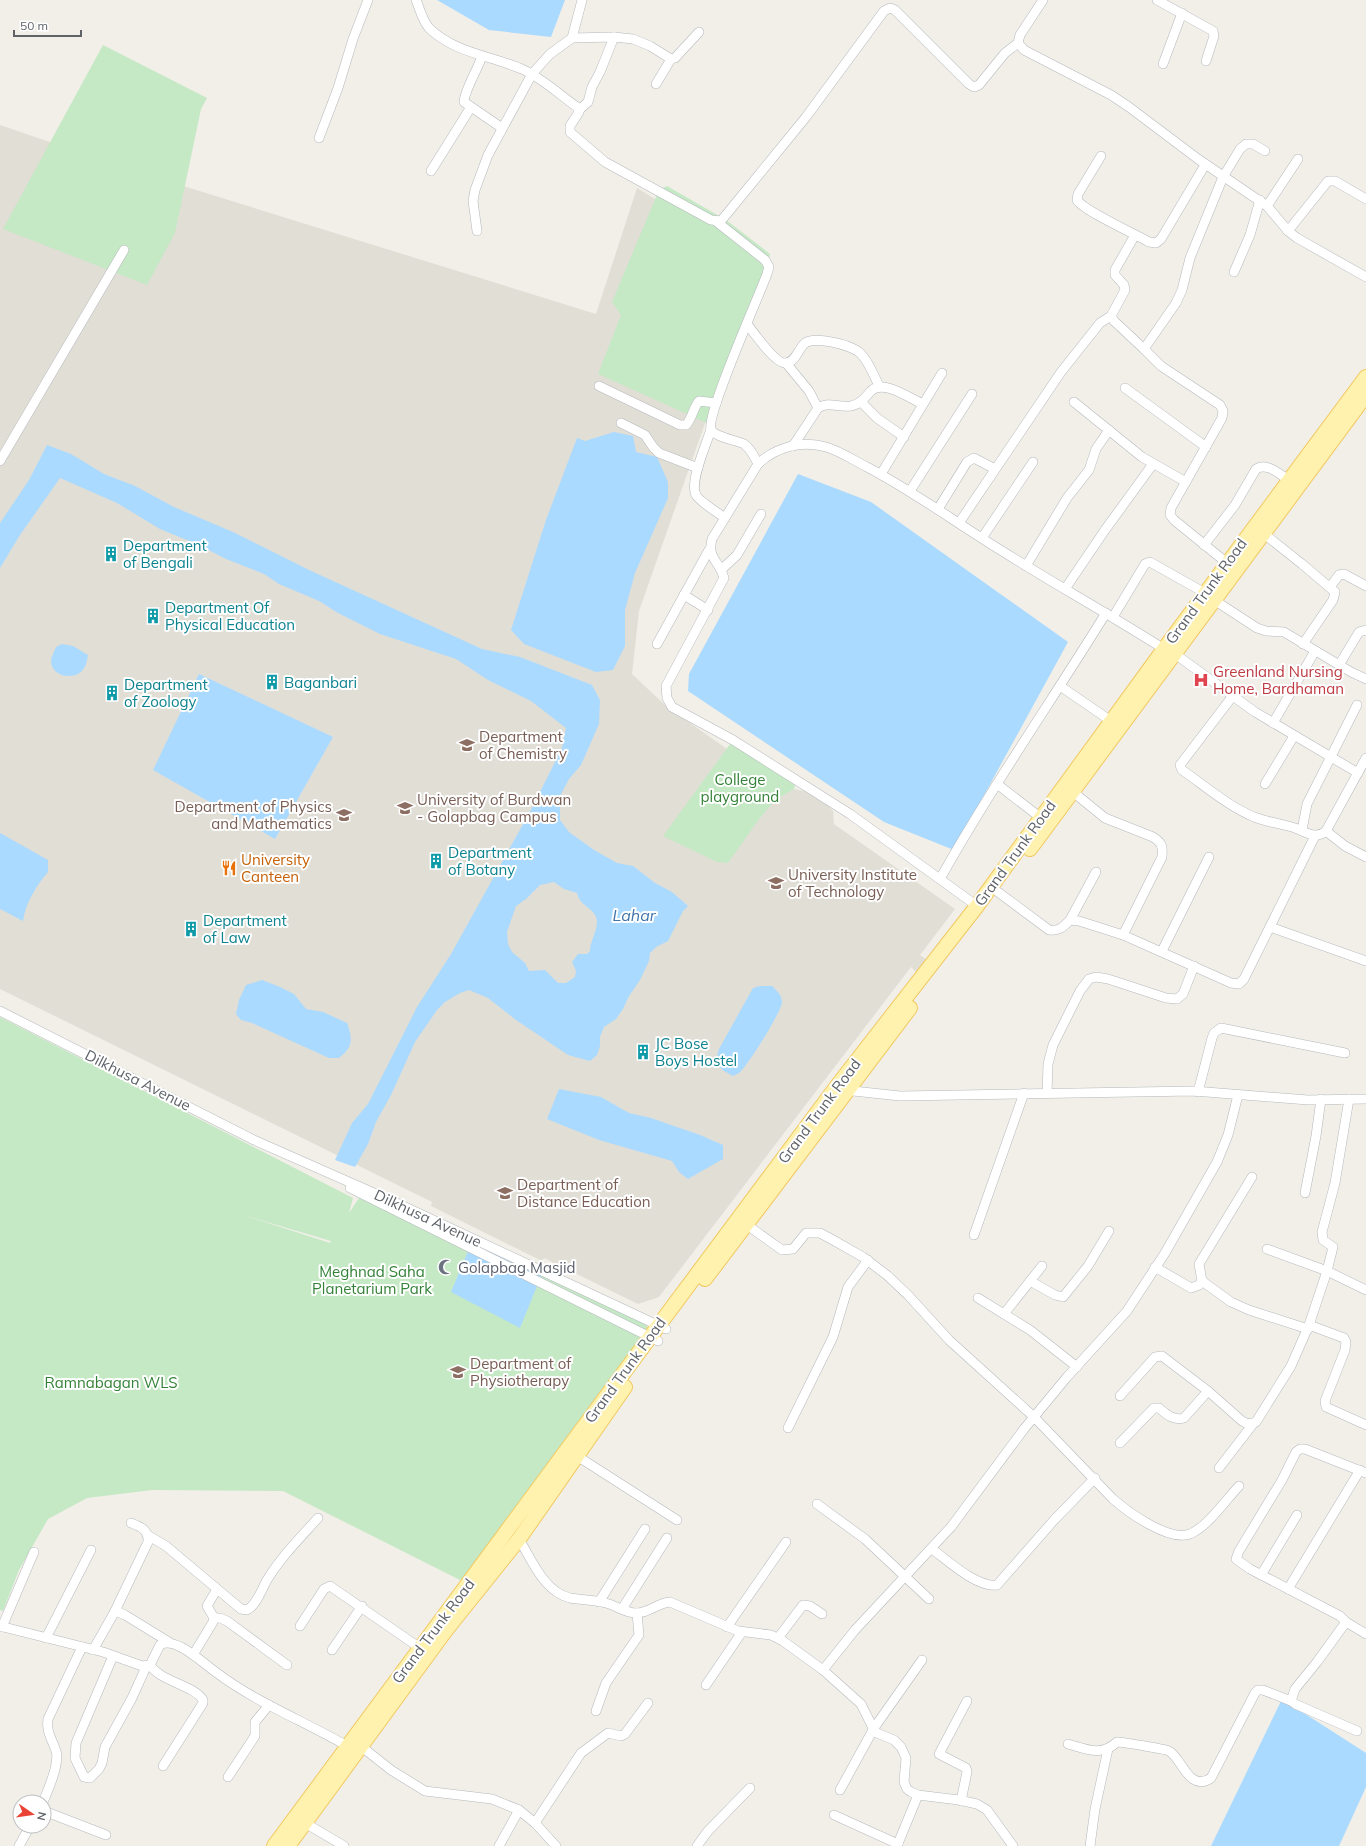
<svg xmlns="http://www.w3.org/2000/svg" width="1366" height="1846" viewBox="0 0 1366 1846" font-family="Mulish,sans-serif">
	<rect width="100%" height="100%" fill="#f1efe8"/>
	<polygon fill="#e1ded6" points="0,125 135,171 596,314 637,188 761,264 639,611 632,674 666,706 788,792 794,789 818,794 833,811 834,824 955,909 920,955 929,961 919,975 911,967 659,1297 638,1304 544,1258 542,1261 431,1206 432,1202 0,989"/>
	<g fill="#c5e8c5" fill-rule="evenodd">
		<polygon points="103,45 207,98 201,109 175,233 147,285 3,229"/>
		<polygon points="667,186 726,220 770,254 757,307 711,425 598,374 621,315 612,302 659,190"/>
		<polygon points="733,740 772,765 795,785 794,789 775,800 759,819 728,863 717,862 663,836"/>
		<path d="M0,1017L353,1198L349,1213L359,1198L650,1321L646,1326L653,1330L600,1400L476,1588L283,1491L152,1490L87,1498L48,1519L19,1570L3,1611L0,1610ZM243,1215L331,1241L330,1243Z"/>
	</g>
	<g fill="#aadaff" fill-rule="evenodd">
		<polygon points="437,0 565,0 551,37 489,30"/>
		<polygon points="614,432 633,436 636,452 657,457 668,482 668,498 635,573 625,610 625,646 613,670 596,672 524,644 511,630 546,520 577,438 585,441"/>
		<path d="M47,445L71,454L104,474L135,486L174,507L233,532L309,570L482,649L520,657L592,685L600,700L599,724L581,765L569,779L560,796V820L569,832L594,850L617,863L633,866L655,883L672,892L688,906L683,911L668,941L656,947L650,953L649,961L640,980L629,996L623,1009L616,1019L604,1027L600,1037V1046L597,1055L590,1061L568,1055L516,1020L488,998L469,990L460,993L445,1002L437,1010L415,1042L391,1095L376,1122L368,1144L355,1167L335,1160L352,1123L368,1104L417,1007L451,954L532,808L562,748L566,728L531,701L488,680L456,659L380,634L338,613L319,601L279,584L264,574L226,559L199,545L160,529L117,503L60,478L20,535L0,568V523L29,480ZM554,882L564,889L577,893C580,906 591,906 596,917C600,927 590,940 590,951L587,954H578L572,962L576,971L575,977L566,983H558L545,970L529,971L525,963L512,952L508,944L507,932L516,906L526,899L540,885Z"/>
		<polygon points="798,474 871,502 1068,642 954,850 884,822 688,691 689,674"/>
		<path d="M62,644L73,646L88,655C87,661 86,667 81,672C72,680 52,676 51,662C51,657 54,652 56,647Z"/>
		<polygon points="199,674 333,737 275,839 153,770"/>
		<path d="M0,833L48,860V872C36,886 26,902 23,921L0,909Z"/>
		<path d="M262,980L280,987L294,994L306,1009L323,1012L347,1023C353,1040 353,1047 339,1058H329L252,1023L241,1020L236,1014L239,1000L246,985Z"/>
		<path d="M760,986H772C777,991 782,995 782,1002C782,1011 747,1067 739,1073C737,1074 735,1075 733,1076C719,1069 714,1065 719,1049L753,988Z"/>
		<polygon points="559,1089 601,1097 629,1113 651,1118 700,1135 723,1145 723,1159 688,1179 679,1172 672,1161 599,1140 547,1119"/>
		<polygon points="472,1242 541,1276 520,1328 451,1292"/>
		<polygon points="1282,1699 1366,1753 1366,1787 1339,1846 1211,1846"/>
	</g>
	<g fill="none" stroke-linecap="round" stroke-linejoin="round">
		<defs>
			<g id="minor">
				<path d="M416,0C420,9 422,20 429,28C454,53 493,56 524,70C543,79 560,95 577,107L579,112L570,126V132L605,162L711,220L721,221L806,117L884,11L890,8L895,10L969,84L974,87L979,85L1005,53L1018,43L1020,35L1043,0"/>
				<polyline points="1157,0 1213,31 1214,36 1206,61"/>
				<polyline points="572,38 582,0"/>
				<polyline points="1018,43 1024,50 1111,95 1129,107 1198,159 1267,206 1288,231 1297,238 1366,277"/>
				<path d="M482,56C478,69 464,91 464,102L502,128"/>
				<polyline points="1163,64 1182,13"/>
				<polyline points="656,84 671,59"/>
				<polyline points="579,110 588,102 592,87 600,72 614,37"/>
				<polyline points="319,138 338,88 353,39 368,0"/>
				<path d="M1101,156L1078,194L1077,200C1084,211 1135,234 1149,242L1156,243L1161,239L1205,165"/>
				<polyline points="431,171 471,107"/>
				<polyline points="1267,206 1298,159"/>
				<path d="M717,222L765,260L769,267L767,274C759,296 706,415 711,429C714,437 736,440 744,444C751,449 754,456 758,464"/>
				<polyline points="477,231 473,201 475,190 488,155 532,74 550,54 572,38 614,37 633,39 650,46 671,59 675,58 699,32"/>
				<polyline points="1288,231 1328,181 1335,181 1366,199"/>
				<polyline points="1135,235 1115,270 1115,275 1124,285 1125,290 1111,316 1114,321 1144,349 1161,366 1220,405 1223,411 1222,418 1171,508 1170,515 1174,520 1227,563"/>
				<polyline points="1234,272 1250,235 1260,200"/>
				<path d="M747,324C754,333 775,363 785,363C795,363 798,350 804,344C813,335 853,345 861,354C869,362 874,376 879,386"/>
				<polyline points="1144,349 1176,303 1182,290 1190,258 1223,177 1240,149 1246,144 1253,144 1265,151"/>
				<polyline points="786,363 809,391 818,408"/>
				<path d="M599,386L680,425H686C692,419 693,408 699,401L716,403"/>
				<polyline points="1125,388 1206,447"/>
				<polyline points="861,402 877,418 904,437"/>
				<polyline points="1074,402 1142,457 1186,482"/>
				<polyline points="621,423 645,435 653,447 659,453 698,468"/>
				<path d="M711,429C707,443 689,482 696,495C699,501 718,513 725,518"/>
				<path d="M793,446L818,408C829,401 838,408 851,406C860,404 864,399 870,392C882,378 909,398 923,404"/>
				<polyline points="0,461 124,250"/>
				<polyline points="881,474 942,373"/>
				<polyline points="910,491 972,394"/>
				<polyline points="938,509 967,462 974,458 995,469"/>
				<polyline points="959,523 1061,372 1100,323 1111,316"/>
				<polyline points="1263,533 1302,564 1335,592 1333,600 1303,644"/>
				<polyline points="982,538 1033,462"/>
				<path d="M1204,545L1235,505L1256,469C1267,462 1279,474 1289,480"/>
				<polyline points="1026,566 1067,498 1089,470 1096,449 1109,430"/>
				<polyline points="722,569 737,555 761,514"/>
				<polyline points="1330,587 1339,575 1344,574 1366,586"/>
				<polyline points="1065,589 1105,530 1153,464"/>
				<polyline points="684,595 708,610"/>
				<polyline points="1214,600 1257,628 1266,631 1284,632 1351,672 1366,679"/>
				<polyline points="1113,617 1145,564 1150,562 1205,593"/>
				<polyline points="657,644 709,550"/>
				<polyline points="1175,654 1255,712 1358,773"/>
				<polyline points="1339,665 1359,632 1366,630"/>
				<polyline points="1060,686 1111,721"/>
				<path d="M1232,697L1180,765L1182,770C1205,786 1228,806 1254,817C1267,822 1282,824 1295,828C1306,832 1316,840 1326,831L1366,758"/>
				<polyline points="1273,723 1315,651"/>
				<polyline points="997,784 1041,818"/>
				<polyline points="1265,784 1294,736"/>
				<path d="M1073,792L1105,818L1153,837C1162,843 1163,846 1162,857L1123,935"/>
				<polyline points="1302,830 1307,804 1357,705"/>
				<polyline points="1326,831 1345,846 1366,857"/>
				<path d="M940,879C991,788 1051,702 1106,613"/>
				<path d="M998,892L1049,930C1060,931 1063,927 1070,920L1079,921L1123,935L1231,983L1239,984L1244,979L1315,836"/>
				<path d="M977,906L850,814L733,740L672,707L667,698L666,686L724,578C719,560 707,559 712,539L758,464C776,447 802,440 826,447C840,451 853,460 867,467C907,488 944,514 983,539C1042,577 1104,611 1164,649"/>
				<polyline points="1070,920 1096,872"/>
				<polyline points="1270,927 1366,961"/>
				<polyline points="1162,951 1209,857"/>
				<polyline points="0,1011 254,1140 399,1204 666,1329"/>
				<polyline points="844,1090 900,1096 1194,1091 1308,1100 1366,1099"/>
				<polyline points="1198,1092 1212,1038 1214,1033 1221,1028 1345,1053"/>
				<polyline points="1047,1093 1048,1064 1053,1045 1080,991 1089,979 1096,977 1108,979 1166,998 1177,999 1183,994 1194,966"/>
				<polyline points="350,1188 658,1341"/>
				<polyline points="1305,1193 1316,1136 1321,1099"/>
				<path d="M747,1225L782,1250L793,1249L806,1233H820L833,1240L863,1257L888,1276L908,1295L949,1340L1034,1417L1113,1499C1128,1512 1169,1542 1190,1534C1207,1527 1226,1500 1239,1486"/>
				<polyline points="974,1235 1024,1093"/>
				<polyline points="1267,1249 1327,1271 1366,1290"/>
				<polyline points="1155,1267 1191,1288 1199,1285 1202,1281 1199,1264 1252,1177"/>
				<polyline points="1030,1281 1055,1295 1063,1297 1088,1266 1109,1231"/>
				<polyline points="1202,1281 1231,1302 1249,1310 1308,1329"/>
				<polyline points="978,1298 1030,1330 1077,1367"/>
				<polyline points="1004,1314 1042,1266"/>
				<polyline points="1309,1325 1344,1338 1346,1342 1345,1350 1325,1401 1326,1407 1366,1425"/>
				<polyline points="1120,1396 1155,1357 1162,1356 1208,1391 1242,1421 1248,1424 1256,1422 1291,1366 1309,1325 1327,1271 1333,1247 1323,1240 1322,1232 1335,1183 1349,1099"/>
				<polyline points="788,1428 833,1337 848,1287 868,1260"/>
				<path d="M1120,1443L1154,1408H1159C1166,1414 1173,1421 1184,1418L1208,1391"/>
				<polyline points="577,1456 677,1520"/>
				<polyline points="1219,1468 1253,1424"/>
				<polyline points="817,1504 865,1539 929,1599"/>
				<path d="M149,1536L166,1546L241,1609L247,1610C256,1606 262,1589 267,1580C281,1557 300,1538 318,1518"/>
				<path d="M519,1539C532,1560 544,1592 570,1598C582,1600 595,1600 606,1603C617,1606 627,1614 638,1613C650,1612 658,1603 670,1602L738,1631L771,1635L783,1641L823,1670L861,1704L872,1726L877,1733L894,1740L901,1747L906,1758L904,1782L907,1789L911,1792L918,1795L959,1800L977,1804L987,1810L1013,1846"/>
				<path d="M932,1549C947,1560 977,1588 997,1585L1055,1519L1095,1478"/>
				<polyline points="1261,1575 1297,1515"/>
				<polyline points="1288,1589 1360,1470"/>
				<polyline points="599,1602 645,1529"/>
				<polyline points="622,1609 667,1538"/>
				<path d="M114,1613L148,1542C149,1530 141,1527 131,1523"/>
				<polyline points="214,1618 220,1618 227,1621 287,1665"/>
				<polyline points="1346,1622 1366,1634"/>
				<path d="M0,1626L103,1652L142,1666L150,1665L160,1645C175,1635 205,1665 217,1673C257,1703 304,1721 347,1746"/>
				<polyline points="300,1626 324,1589 330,1586 420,1648"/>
				<polyline points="2,1627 34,1552"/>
				<polyline points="727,1627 786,1542"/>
				<polyline points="46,1638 91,1550"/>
				<polyline points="778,1638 803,1605 810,1606 822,1614"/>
				<polyline points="93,1650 114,1613 118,1612 125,1615 169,1642"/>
				<polyline points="332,1650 362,1606"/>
				<polyline points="193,1655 213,1622 214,1618 207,1606 217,1589"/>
				<polyline points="113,1656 76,1743 75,1758 84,1777 90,1778 99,1769 102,1763 105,1747 132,1698 146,1667"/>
				<path d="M150,1665C161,1682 194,1685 203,1700V1703L163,1766"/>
				<polyline points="823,1670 855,1630 951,1527 1024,1429 1067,1377 1127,1311 1165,1253 1217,1162 1228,1135 1238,1095"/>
				<polyline points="706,1685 742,1632"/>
				<polyline points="596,1711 606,1683 639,1635 637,1613"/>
				<polyline points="1357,1731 1295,1704 1291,1701 1295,1689 1317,1662 1346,1622 1340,1616 1250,1569 1236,1559 1239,1551 1282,1480 1296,1452 1300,1449 1305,1449 1366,1473"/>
				<path d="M1068,1744C1086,1749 1101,1757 1117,1742C1122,1742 1165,1749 1169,1751C1182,1758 1189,1793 1211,1778L1255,1693L1258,1690H1263L1291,1701"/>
				<polyline points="362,1747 391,1770 425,1791 492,1799 519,1810 535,1823 556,1846"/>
				<polyline points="228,1777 255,1736 255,1722 269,1705"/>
				<polyline points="840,1790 874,1728 922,1660"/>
				<polyline points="961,1801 967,1772 966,1768 939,1754 967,1701"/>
				<path d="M43,1802C48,1790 60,1764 56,1751C52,1739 46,1732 48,1719L82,1647"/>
				<polyline points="44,1811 106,1835"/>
				<polyline points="834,1815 898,1844"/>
				<polyline points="305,1823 344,1846"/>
				<polyline points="535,1823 581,1753 608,1733 621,1736 625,1734 648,1703"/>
				<polyline points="19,1846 30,1826"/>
				<polyline points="499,1846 519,1810"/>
				<polyline points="697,1846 708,1831 750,1788"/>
				<polyline points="897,1846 918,1795"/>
				<polyline points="1090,1846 1095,1809 1108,1749"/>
			</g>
			<g id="primary">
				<polyline points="1030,849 1366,395"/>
				<polyline points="705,1279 910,1008"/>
				<polyline points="274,1846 659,1325 837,1086 977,906 1164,649 1366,377"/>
				<polyline points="288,1846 446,1630 519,1539 625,1387"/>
			</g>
		</defs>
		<use href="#minor" stroke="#b5b8bc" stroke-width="10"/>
		<use href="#primary" stroke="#f2c960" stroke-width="16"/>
		<use href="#minor" stroke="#fff" stroke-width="9"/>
		<use href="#primary" stroke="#fff2af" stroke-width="14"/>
	</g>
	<defs>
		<symbol id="building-bare" viewBox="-9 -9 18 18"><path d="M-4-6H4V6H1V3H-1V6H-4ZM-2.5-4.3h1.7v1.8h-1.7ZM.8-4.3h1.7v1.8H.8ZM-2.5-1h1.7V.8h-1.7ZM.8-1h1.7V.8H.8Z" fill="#0f9aa8" stroke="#fff" stroke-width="2.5" paint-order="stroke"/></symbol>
		<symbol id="hospital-bare" viewBox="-9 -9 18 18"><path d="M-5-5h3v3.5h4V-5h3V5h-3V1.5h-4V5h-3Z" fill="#e0444e" stroke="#fff" stroke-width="2.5" paint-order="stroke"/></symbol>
		<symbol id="university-bare" viewBox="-9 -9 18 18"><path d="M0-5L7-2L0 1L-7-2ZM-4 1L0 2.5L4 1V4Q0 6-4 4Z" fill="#8d6e63" stroke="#fff" stroke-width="2.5" paint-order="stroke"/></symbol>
		<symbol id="restaurant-bare" viewBox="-9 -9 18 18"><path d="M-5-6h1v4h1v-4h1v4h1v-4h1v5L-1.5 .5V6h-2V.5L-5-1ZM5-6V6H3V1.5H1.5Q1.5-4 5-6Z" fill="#e8710a" stroke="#fff" stroke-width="2.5" paint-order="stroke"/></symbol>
		<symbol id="mosque-bare" viewBox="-9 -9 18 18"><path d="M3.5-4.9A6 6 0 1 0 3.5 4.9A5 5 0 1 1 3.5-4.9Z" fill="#6b7280" stroke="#fff" stroke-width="2.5" paint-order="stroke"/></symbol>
	</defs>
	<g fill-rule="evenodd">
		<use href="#building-bare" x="100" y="543" width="22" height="22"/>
		<use href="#building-bare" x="142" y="605" width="22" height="22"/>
		<use href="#hospital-bare" x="1190" y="669" width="22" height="22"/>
		<use href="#building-bare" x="261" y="671" width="22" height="22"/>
		<use href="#building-bare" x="101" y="682" width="22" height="22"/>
		<use href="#university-bare" x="456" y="734" width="22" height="22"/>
		<use href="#university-bare" x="394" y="797" width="22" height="22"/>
		<use href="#university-bare" x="333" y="804" width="22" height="22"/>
		<use href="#building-bare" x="425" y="850" width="22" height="22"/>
		<use href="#restaurant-bare" x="218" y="857" width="22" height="22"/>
		<use href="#university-bare" x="765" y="872" width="22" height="22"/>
		<use href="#building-bare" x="180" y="918" width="22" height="22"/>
		<use href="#building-bare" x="632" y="1041" width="22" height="22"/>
		<use href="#university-bare" x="494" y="1182" width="22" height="22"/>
		<use href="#mosque-bare" x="435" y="1256" width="22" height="22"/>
		<use href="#university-bare" x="447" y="1361" width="22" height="22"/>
	</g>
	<g text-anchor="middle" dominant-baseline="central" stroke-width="4" stroke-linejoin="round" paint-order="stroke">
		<g font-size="15" fill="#0d838f" stroke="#fff" text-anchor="start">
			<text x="123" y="545">Department<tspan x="123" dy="17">of Bengali</tspan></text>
			<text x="165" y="607">Department Of<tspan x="165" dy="17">Physical Education</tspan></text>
			<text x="284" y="682">Baganbari</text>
			<text x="124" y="684">Department<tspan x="124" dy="17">of Zoology</tspan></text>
			<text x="448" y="852">Department<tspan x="448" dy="17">of Botany</tspan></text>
			<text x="203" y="920">Department<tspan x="203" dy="17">of Law</tspan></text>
			<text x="655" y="1043">JC Bose<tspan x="655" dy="17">Boys Hostel</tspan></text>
		</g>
		<g font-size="15" fill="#5f6368" stroke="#fff">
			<text transform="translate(1206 591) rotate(-54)">Grand Trunk Road</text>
			<text transform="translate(1015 853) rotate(-54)">Grand Trunk Road</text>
			<text transform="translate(138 1080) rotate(27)">Dilkhusa Avenue</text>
			<text transform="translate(819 1111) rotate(-53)">Grand Trunk Road</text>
			<text transform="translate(428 1218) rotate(25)">Dilkhusa Avenue</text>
			<text transform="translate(625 1370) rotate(-54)">Grand Trunk Road</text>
			<text transform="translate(433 1631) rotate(-53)">Grand Trunk Road</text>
		</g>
		<g font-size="15" fill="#be3a42" stroke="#fff" text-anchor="start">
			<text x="1213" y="671">Greenland Nursing<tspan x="1213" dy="17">Home, Bardhaman</tspan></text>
		</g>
		<g font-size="15" fill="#785e54" stroke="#fff" text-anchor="start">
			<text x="479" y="736">Department<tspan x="479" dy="17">of Chemistry</tspan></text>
			<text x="417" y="799">University of Burdwan<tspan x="417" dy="17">- Golapbag Campus</tspan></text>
			<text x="332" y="806" text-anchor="end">Department of Physics<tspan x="332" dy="17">and Mathematics</tspan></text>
			<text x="788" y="874">University Institute<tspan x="788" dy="17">of Technology</tspan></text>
			<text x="517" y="1184">Department of<tspan x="517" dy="17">Distance Education</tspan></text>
			<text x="470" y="1363">Department of<tspan x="470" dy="17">Physiotherapy</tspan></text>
		</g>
		<g font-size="15" fill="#348238" stroke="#fff">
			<text x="740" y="779">College<tspan x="740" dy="17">playground</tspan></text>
			<text x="372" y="1271">Meghnad Saha<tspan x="372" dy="17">Planetarium Park</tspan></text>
			<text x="111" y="1382">Ramnabagan WLS</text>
		</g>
		<g font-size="15" fill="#c56008" stroke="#fff" text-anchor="start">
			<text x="241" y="859">University<tspan x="241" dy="17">Canteen</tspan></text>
		</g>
		<g font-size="15" fill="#5b616d" stroke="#fff" text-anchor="start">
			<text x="458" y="1267">Golapbag Masjid</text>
		</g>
		<g font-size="16" font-style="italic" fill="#4174aa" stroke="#fff">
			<text x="634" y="915">Lahar</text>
		</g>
	</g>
	<g transform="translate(32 1814) rotate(103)"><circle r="19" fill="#ffffff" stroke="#bfc1c3"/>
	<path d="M0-3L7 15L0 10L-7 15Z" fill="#ea4335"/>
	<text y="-6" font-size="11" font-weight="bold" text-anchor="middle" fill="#5f6368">N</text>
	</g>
	<path d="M14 30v6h67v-6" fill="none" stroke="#5f6368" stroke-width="2"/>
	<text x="20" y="30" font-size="12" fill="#5f6368" stroke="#ffffff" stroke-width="3" paint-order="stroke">50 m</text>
</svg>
